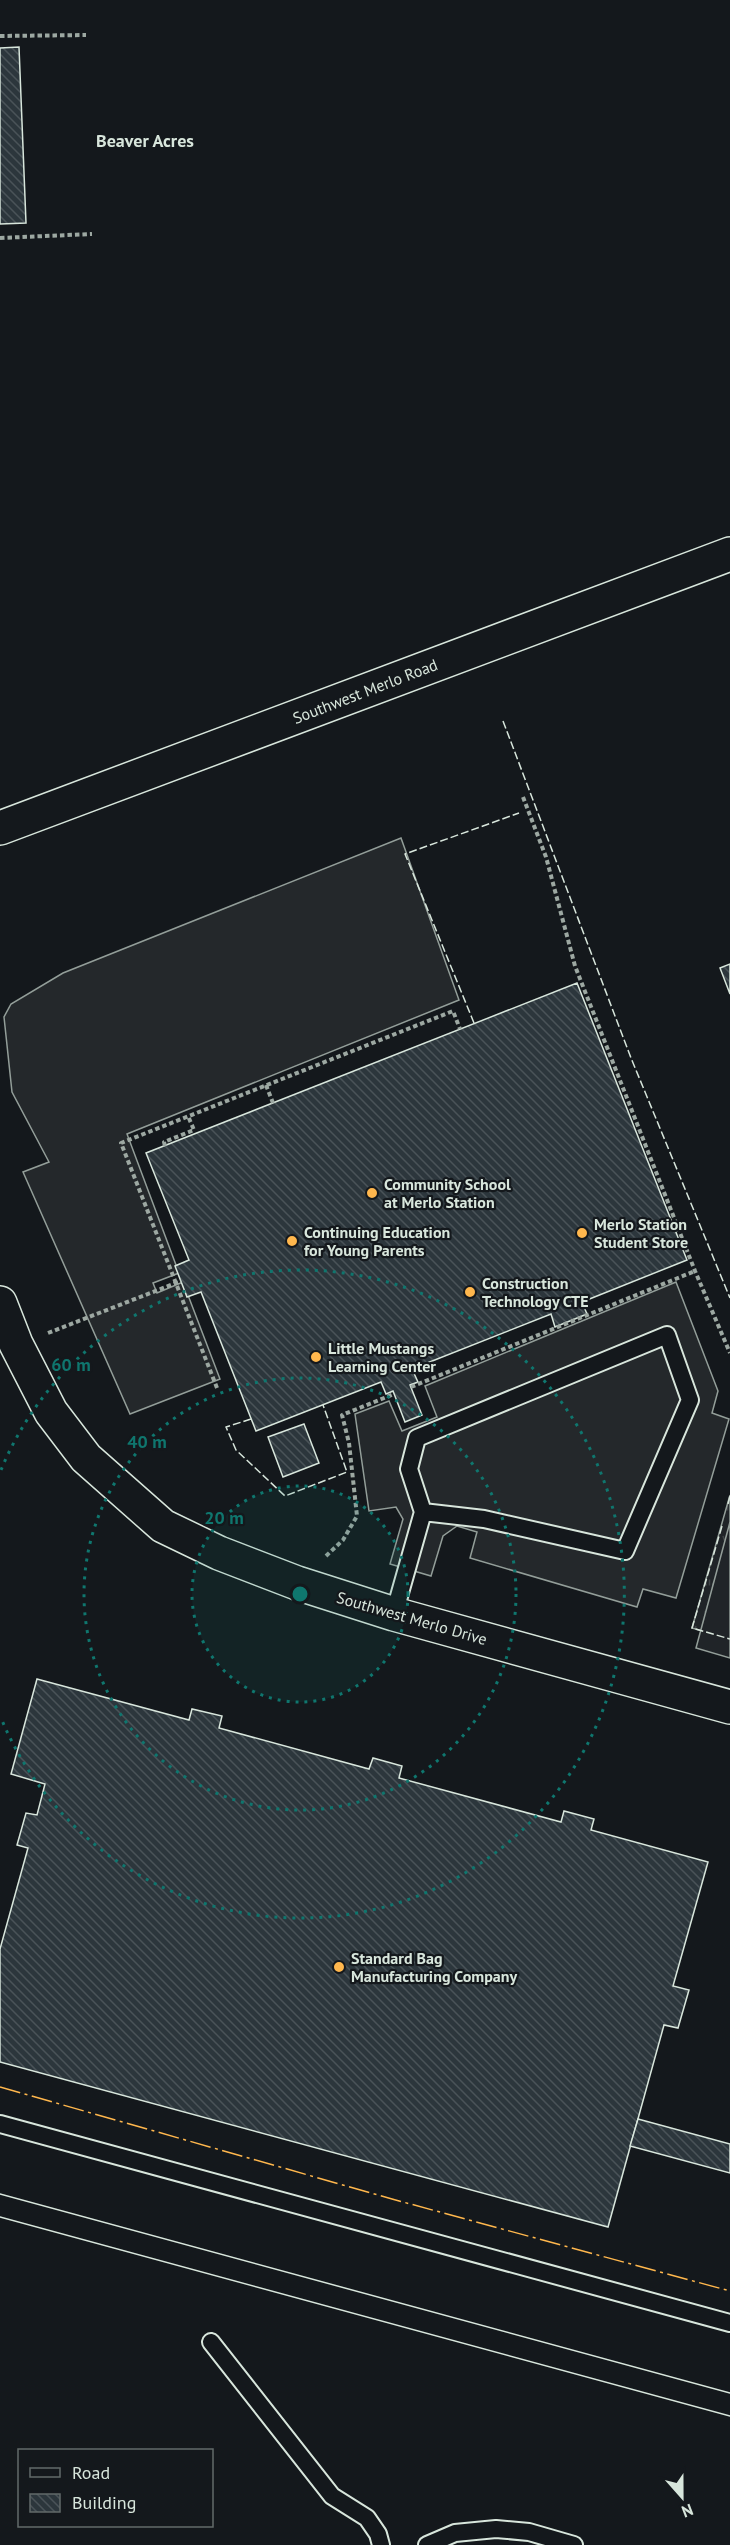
<svg xmlns="http://www.w3.org/2000/svg" width="730" height="2545" viewBox="0 0 730 2545" font-family="'PT Sans',sans-serif">
	<defs>
		<pattern id="grass-tufts" width="24" height="20" patternUnits="userSpaceOnUse" patternTransform="scale(1.5)"><rect width="24" height="20" fill="#202428"/><path d="M3 7l-1-3M5 7V3M7 7l1-3M15 17l-1-3M17 17v-4M19 17l1-3" fill="none" stroke="#404447"/></pattern>
		<pattern id="building-back-hatch" width="6" height="6" patternUnits="userSpaceOnUse" patternTransform="scale(1.5)"><rect width="6" height="6" fill="#2c363c"/><path d="M-1 5l2 2M0 0l6 6M5-1l2 2" fill="none" stroke="#4a5358"/></pattern>
	</defs>
	<rect width="100%" height="100%" fill="#14181c"/>
	<polygon fill="url(#grass-tufts)" stroke="#939e99" stroke-width="1.5" points="730,1495 730,1639 692,1628"/>
	<polygon fill="#202428" stroke="#939e99" stroke-width="1.5" points="730,1522 730,1658 696,1648"/>
	<g fill="#24282b" stroke="#939e99" stroke-width="1.5">
		<polygon points="401,838 459,1000 127,1134 179,1273 153,1283 157,1293 183,1282 220,1379 130,1414 23,1172 49,1162 12,1092 4,1017 11,1004 63,973"/>
		<polygon points="676,1282 718,1391 712,1413 729,1419 676,1598 643,1589 637,1607 470,1558 477,1532 457,1526 443,1536 431,1576 390,1564 403,1519 396,1507 369,1511 355,1414 389,1401 402,1431 437,1417 425,1386"/>
	</g>
	<g fill="url(#building-back-hatch)" stroke="#d8e6dc" stroke-width="1.5">
		<polygon points="19,47 26,223 0,224 0,48"/>
		<polygon points="730,964 730,994 720,968"/>
		<polygon points="577,983 687,1260 582,1302 587,1314 555,1327 551,1314 412,1369 418,1382 410,1385 422,1415 405,1422 393,1391 386,1394 381,1382 256,1431 201,1292 187,1297 175,1266 189,1260 146,1153"/>
		<polygon points="304,1424 319,1463 283,1477 268,1437"/>
		<polygon points="37,1679 189,1720 192,1709 222,1716 219,1728 369,1769 373,1758 402,1766 399,1778 561,1822 564,1811 594,1819 591,1830 708,1862 673,1986 689,1990 678,2028 664,2025 608,2227 0,2062 0,1949 28,1848 17,1845 26,1813 37,1815 45,1784 11,1774"/>
		<polygon points="638,2119 730,2144 730,2173 630,2146"/>
	</g>
	<g fill="none" stroke-linecap="round" stroke-linejoin="round">
		<defs>
			<g id="lane">
				<polyline points="394,1614 423,1512 409,1469 417,1438 667,1335 690,1400 625,1551 484,1519 423,1512"/>
				<polyline points="0,2124 730,2323"/>
				<polyline points="211,2342 332,2496 367,2518 378,2534 381,2545"/>
				<polyline points="427,2545 455,2533 496,2529 529,2532 574,2545"/>
			</g>
			<polyline id="street" points="0,1303 16,1344 51,1412 86,1458 163,1526 219,1553 297,1583 394,1614 730,1707"/>
			<polyline id="secondary" points="0,828 730,554"/>
		</defs>
		<use href="#lane" stroke="#d8e6dc" stroke-width="20"/>
		<use href="#street" stroke="#d8e6dc" stroke-width="36"/>
		<use href="#secondary" stroke="#d8e6dc" stroke-width="36"/>
		<g stroke="#9da8a2" stroke-width="4" stroke-dasharray="4.5 3" stroke-linecap="butt">
			<polyline points="0,36 86,35"/>
			<polyline points="0,238 92,234"/>
			<polyline points="523,797 546,857 575,966 695,1271 730,1353"/>
			<polyline points="266,1085 273,1103"/>
			<polyline points="165,1146 164,1142 194,1130 188,1116"/>
			<polyline points="48,1333 181,1281"/>
			<polyline points="411,1387 695,1271"/>
			<polyline points="217,1388 121,1143 453,1011 460,1029"/>
			<polyline points="326,1556 343,1540 357,1516 349,1443 342,1415 394,1394"/>
		</g>
		<use href="#lane" stroke="#14181c" stroke-width="16"/>
		<use href="#street" stroke="#14181c" stroke-width="33"/>
		<use href="#secondary" stroke="#14181c" stroke-width="33"/>
		<g stroke="#d8e6dc" stroke-width="1.5">
			<polyline points="0,2194 730,2393"/>
			<polyline points="0,2217 730,2416"/>
		</g>
		<g stroke="#d8e6dc" stroke-width="1.5" stroke-dasharray="8 3" stroke-linecap="butt">
			<polyline points="503,721 631,1058 730,1298"/>
			<polyline points="474,1023 405,854 519,813"/>
			<polyline points="251,1419 226,1427 236,1450 285,1496 347,1472 323,1405"/>
			<polyline points="728,1504 730,1496"/>
			<polyline points="722,1526 692,1628 730,1639"/>
		</g>
		<polyline stroke="#ffb74d" stroke-width="1.5" stroke-dasharray="21 4.5 3 4.5" stroke-linecap="butt" points="0,2087 392,2199 730,2291"/>
	</g>
	<circle cx="300" cy="1594" r="108" fill="#0f766e" fill-opacity=".12"/>
	<g fill="none" stroke="#0f766e" stroke-width="3" stroke-dasharray="3 6">
		<circle cx="300" cy="1594" r="108"/>
		<circle cx="300" cy="1594" r="216"/>
		<path d="M1 1470A324 324 0 1 1 1 1718"/>
	</g>
	<g fill="#ffb74d" stroke="#14181c" stroke-width="2">
		<circle cx="372" cy="1193" r="6"/>
		<circle cx="582" cy="1233" r="6"/>
		<circle cx="292" cy="1241" r="6"/>
		<circle cx="470" cy="1292" r="6"/>
		<circle cx="316" cy="1357" r="6"/>
		<circle cx="339" cy="1967" r="6"/>
	</g>
	<g text-anchor="middle" dominant-baseline="central" stroke-width="4.5" stroke-linejoin="round" paint-order="stroke">
		<g font-size="16" fill="#d8e6dc" stroke="#14181c">
			<text transform="translate(365 691) rotate(-21)">Southwest Merlo Road</text>
			<text transform="translate(412 1618) rotate(16)">Southwest Merlo Drive</text>
		</g>
		<g font-size="16" font-weight="bold" fill="#d8e6dc" stroke="#14181c" text-anchor="start">
			<text x="384" y="1184">Community School<tspan x="384" dy="18">at Merlo Station</tspan></text>
			<text x="594" y="1224">Merlo Station<tspan x="594" dy="18">Student Store</tspan></text>
			<text x="304" y="1232">Continuing Education<tspan x="304" dy="18">for Young Parents</tspan></text>
			<text x="482" y="1283">Construction<tspan x="482" dy="18">Technology CTE</tspan></text>
			<text x="328" y="1348">Little Mustangs<tspan x="328" dy="18">Learning Center</tspan></text>
			<text x="351" y="1958">Standard Bag<tspan x="351" dy="18">Manufacturing Company</tspan></text>
		</g>
		<g font-size="18" font-weight="bold" fill="#d8e6dc" stroke="#14181c">
			<text x="145" y="140">Beaver Acres</text>
		</g>
	</g>
	<circle cx="300" cy="1594" r="9" fill="#0f766e" stroke="#14181c" stroke-width="3"/>
	<g font-size="18" text-anchor="middle" font-weight="bold" fill="#0f766e" stroke="#14181c" stroke-width="4.5" stroke-linejoin="round" paint-order="stroke">
		<text x="71" y="1371">60 m</text>
		<text x="147" y="1448">40 m</text>
		<text x="224" y="1524">20 m</text>
	</g>
	<rect x="18" y="2449" width="195" height="78" fill="#14181c" stroke="#626a69" stroke-width="1.5"/>
	<rect x="30" y="2468" width="30" height="9" fill="#14181c" stroke="#626a69" stroke-width="1.5"/>
	<text x="72" y="2479" font-size="18" fill="#d8e6dc">Road</text>
	<rect x="30" y="2494" width="30" height="18" fill="url(#building-back-hatch)" stroke="#626a69" stroke-width="1.5"/>
	<text x="72" y="2509" font-size="18" fill="#d8e6dc">Building</text>
	<g transform="translate(682 2497) rotate(159)" stroke="#14181c" stroke-width="4.5" paint-order="stroke">
	<path d="M0-4.5L10 22L0 15L-10 22Z" fill="#d8e6dc"/>
	<text y="-9" font-size="16" font-weight="bold" text-anchor="middle" fill="#d8e6dc">N</text>
	</g>
</svg>
